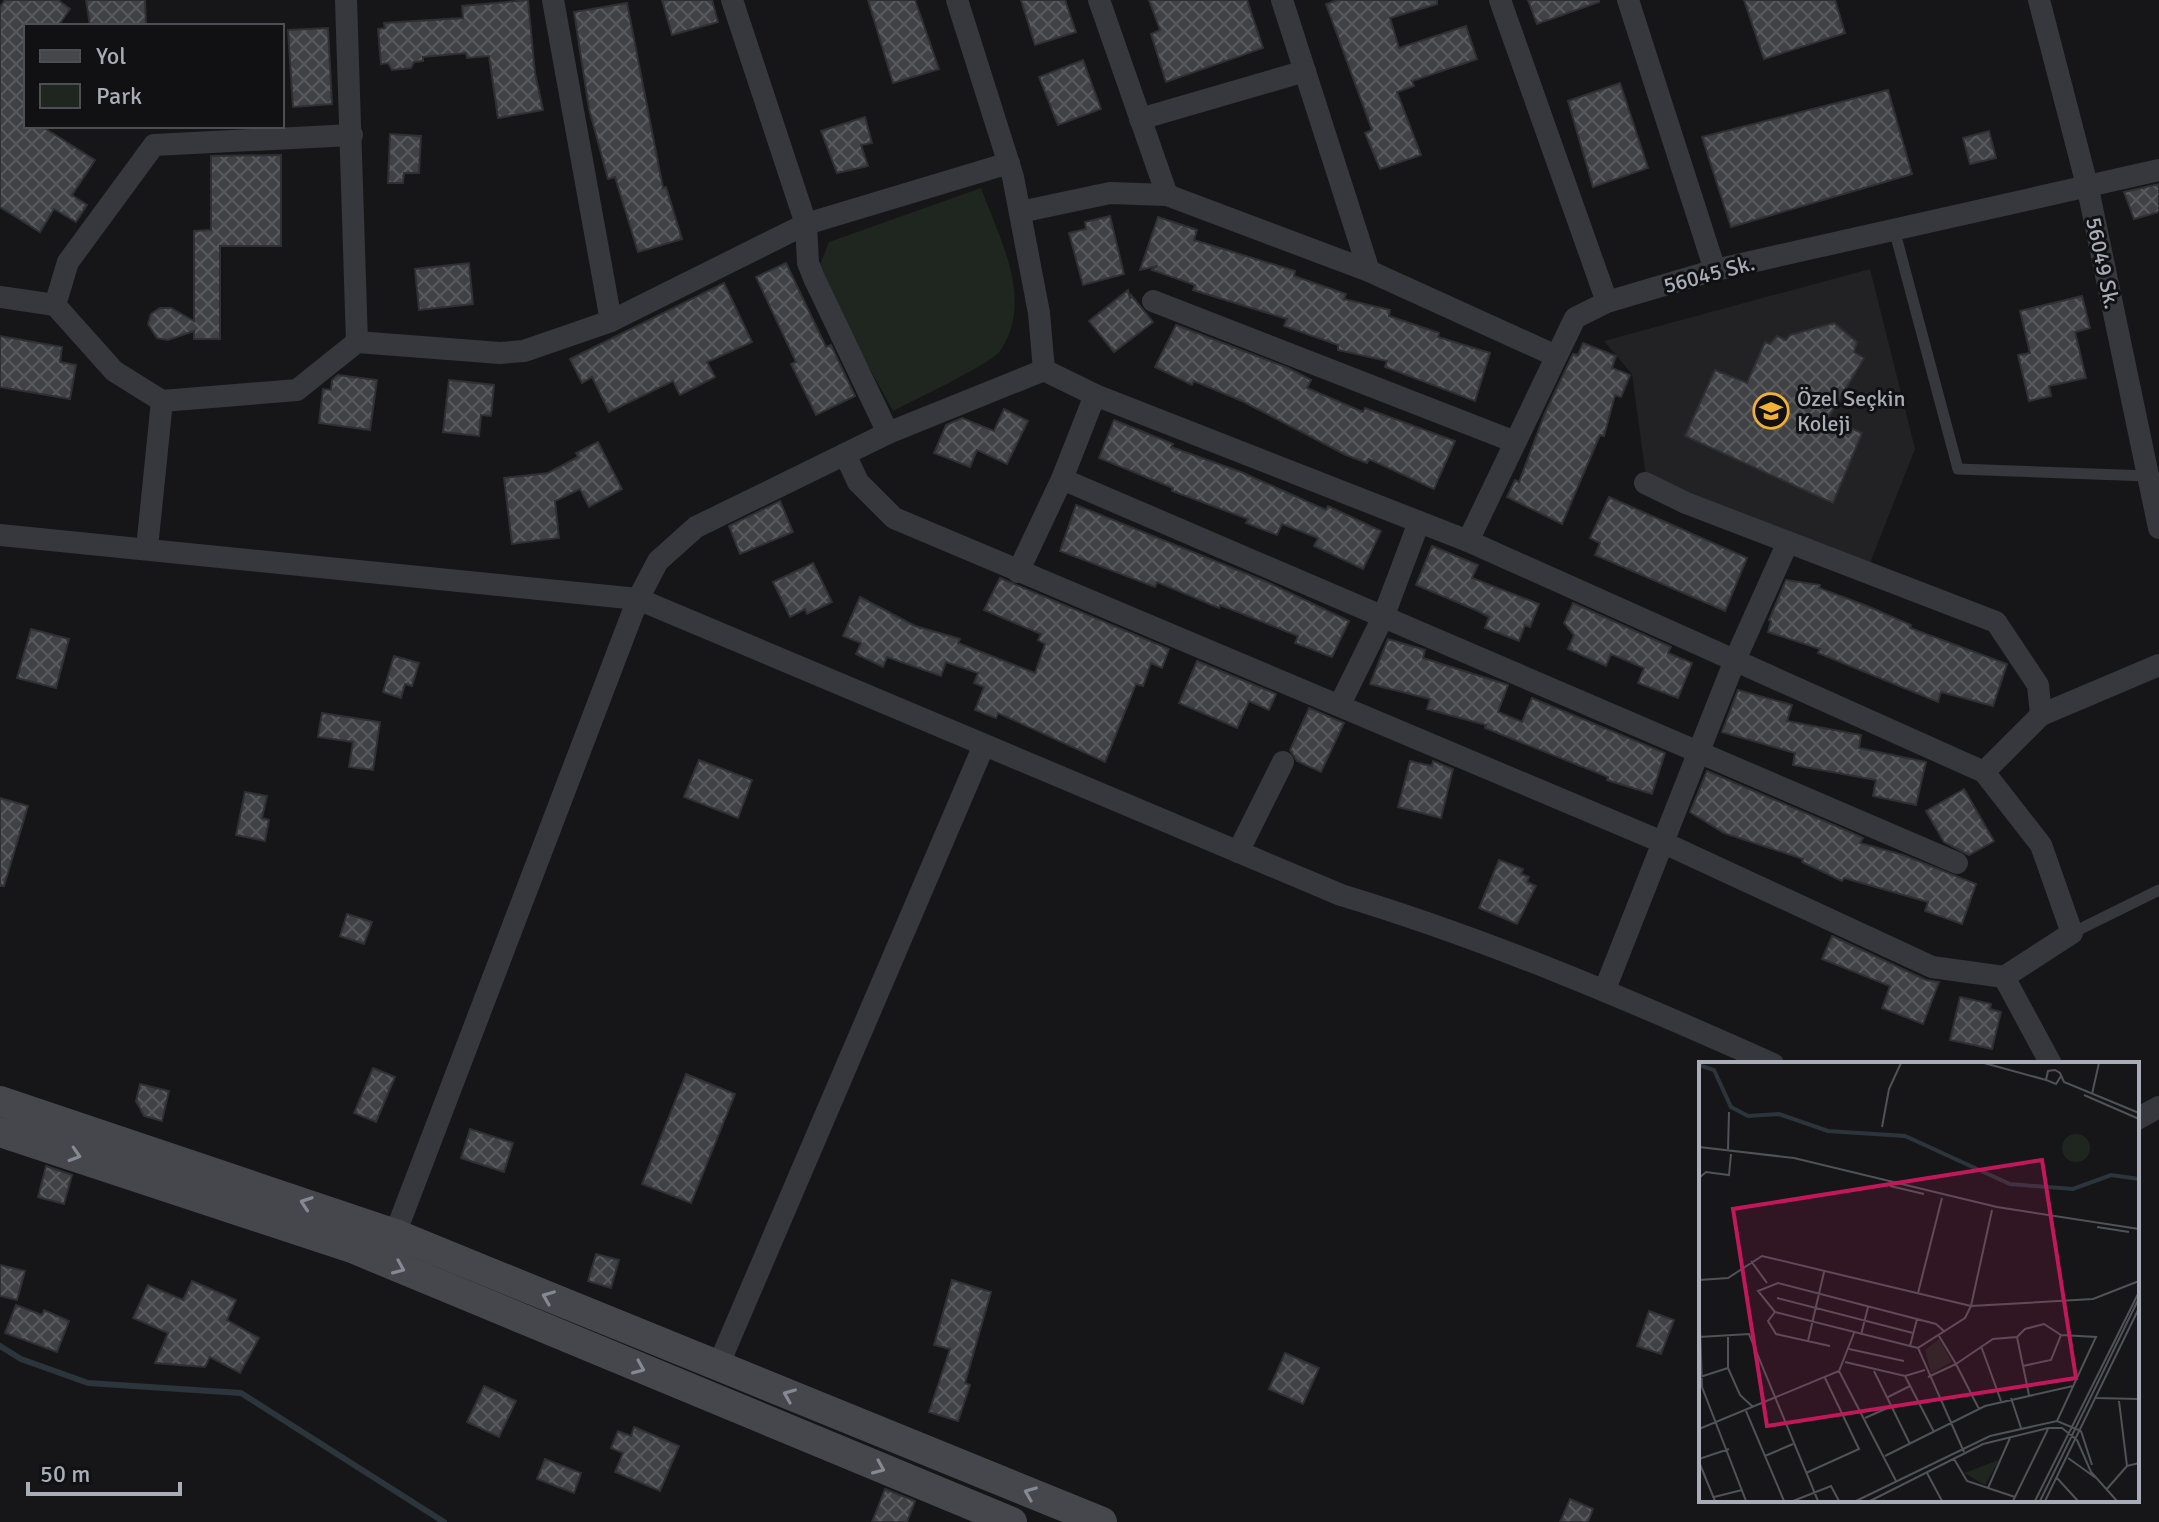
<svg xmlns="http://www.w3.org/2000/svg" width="2159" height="1522" viewBox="0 0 2159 1522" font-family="Signika,sans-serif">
	<defs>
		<pattern id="building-cross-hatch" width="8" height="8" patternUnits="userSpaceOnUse" patternTransform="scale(2)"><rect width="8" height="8" fill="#404145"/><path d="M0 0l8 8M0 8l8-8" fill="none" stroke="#595a5e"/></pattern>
	</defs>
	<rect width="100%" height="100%" fill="#161618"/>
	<polygon fill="#222225" points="1870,269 1915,449 1870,563 1646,477 1632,374 1604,341"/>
	<path fill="#1e261f" d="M981,188C999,238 1035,300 1000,351C991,364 912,401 893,411L817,272L829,242Z"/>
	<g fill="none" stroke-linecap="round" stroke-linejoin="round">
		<polyline stroke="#2c353c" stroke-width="6" points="0,1346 21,1359 88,1383 241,1393 444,1522"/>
	</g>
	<g fill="url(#building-cross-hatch)" stroke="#303034" stroke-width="2">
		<polygon points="5,0 58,0 70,9 58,26 26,26 26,126 41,126 95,160 72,195 87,205 76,222 54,209 40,232 0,207 0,7"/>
		<polygon points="86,0 145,0 146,26 90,26"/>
		<polygon points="528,0 535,73 543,110 498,118 489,56 467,58 466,53 423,57 423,61 414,62 411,68 392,70 388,63 381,64 378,29 385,28 384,23 463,18 462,6"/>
		<polygon points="662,0 712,0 718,22 672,35"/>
		<polygon points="868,0 915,0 939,69 893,83"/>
		<polygon points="1021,0 1065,0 1076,32 1035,45"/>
		<polygon points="1149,0 1247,0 1263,48 1166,82 1151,34 1160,30"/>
		<polygon points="1338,0 1437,0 1437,4 1390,18 1399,48 1466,26 1477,59 1412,81 1414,86 1397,92 1421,155 1380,169 1365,133 1372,130 1326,4"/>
		<polygon points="1528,0 1599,0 1599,2 1537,24"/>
		<polygon points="1744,0 1835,0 1845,33 1764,59"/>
		<polygon points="627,3 663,188 666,187 682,239 638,252 615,177 608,179 589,109 574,12"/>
		<polygon points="328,28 332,104 293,107 288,30"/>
		<polygon points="1083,60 1101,109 1058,125 1039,77"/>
		<polygon points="1620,83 1648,168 1593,187 1568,101"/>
		<polygon points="1888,90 1912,174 1731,227 1702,137"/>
		<polygon points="865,117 872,143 861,145 868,166 837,173 821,131"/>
		<polygon points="1989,131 1996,158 1970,164 1963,138"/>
		<polygon points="390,134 421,136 419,173 404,173 403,183 388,183"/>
		<polygon points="281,155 281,246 220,246 220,339 194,339 194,331 168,340 157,338 148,324 151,314 160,308 171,308 194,321 194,231 211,230 211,156"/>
		<polygon points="2159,184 2159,212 2134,219 2124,192"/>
		<polygon points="1110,216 1124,274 1083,285 1069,233 1086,229 1085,222"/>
		<polygon points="1158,217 1197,230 1194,240 1295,271 1294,276 1346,294 1344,299 1390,310 1389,316 1439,333 1438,337 1490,353 1475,401 1385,367 1387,361 1338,350 1338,345 1284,326 1287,319 1193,290 1195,285 1152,270 1158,266 1140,270"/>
		<polygon points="469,263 473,304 419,310 415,269"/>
		<polygon points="786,263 826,347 831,345 855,396 816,415 791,364 796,362 756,277"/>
		<polygon points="724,283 752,342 707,362 715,377 680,395 673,381 609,412 592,377 582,383 570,359"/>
		<polygon points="1128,290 1130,299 1131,295 1153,322 1114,352 1089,321"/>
		<polygon points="2082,296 2090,328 2075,332 2086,378 2049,386 2051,396 2029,401 2018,355 2030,353 2020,311"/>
		<polygon points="1834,323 1857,342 1854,352 1864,358 1828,418 1862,433 1833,503 1685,436 1715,370 1747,383 1765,342 1770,344 1777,336 1786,340 1790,335"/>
		<polygon points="1176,325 1288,368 1311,380 1307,388 1363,412 1365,408 1455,441 1434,489 1369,459 1367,463 1346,455 1242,401 1194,381 1192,385 1155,367"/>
		<polygon points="0,336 62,347 60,362 76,365 70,399 0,387"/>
		<polygon points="1583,343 1616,356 1612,368 1630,375 1621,397 1615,395 1604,436 1600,435 1562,524 1507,497 1515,480 1519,482 1545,413 1573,354 1578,355"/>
		<polygon points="338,375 377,380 370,430 319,423 323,389 331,390 332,380"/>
		<polygon points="449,380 494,385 491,416 481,415 479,436 443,432"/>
		<polygon points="1004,409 1028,421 1007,464 977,450 970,467 934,453 946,425 962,418 994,431"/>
		<polygon points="1114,420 1173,444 1171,447 1241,472 1326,510 1328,506 1381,531 1363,569 1314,546 1318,538 1282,524 1277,535 1246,523 1248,519 1172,491 1173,488 1099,458"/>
		<polygon points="598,442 622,489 589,507 580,489 555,501 559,538 512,544 504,478 548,473 578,457 576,453"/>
		<polygon points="1609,497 1747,558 1725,611 1595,555 1600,543 1590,538"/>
		<polygon points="780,501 793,532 740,554 729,526"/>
		<polygon points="1076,505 1267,582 1349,621 1332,657 1295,643 1298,636 1220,605 1219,608 1157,582 1155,587 1060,551"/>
		<polygon points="1432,546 1478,565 1472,578 1539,604 1530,627 1525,625 1519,641 1485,628 1489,617 1478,611 1416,585"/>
		<polygon points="813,563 832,602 807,614 805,609 790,617 773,582"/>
		<polygon points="1000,578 1169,649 1162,668 1151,663 1143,686 1136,684 1105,762 998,713 996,718 975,710 984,687 974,683 978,673 946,662 941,676 887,657 883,667 856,654 861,643 843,636 860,597 915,626 960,639 958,643 1035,673 1045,644 1038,640 1041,634 984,610"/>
		<polygon points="1786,580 1820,585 1819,588 1867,606 1911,625 1910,628 2007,664 1993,706 1941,692 1938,702 1818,653 1820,649 1768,632 1771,621 1769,620"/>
		<polygon points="1573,603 1671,647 1668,653 1692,663 1678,698 1638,683 1644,668 1611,654 1606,666 1568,649 1574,635 1564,623"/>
		<polygon points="31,629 69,639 56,688 17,678"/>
		<polygon points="1388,639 1425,650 1423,658 1508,685 1498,712 1522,722 1532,698 1665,753 1652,794 1607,780 1608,777 1485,728 1486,725 1427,709 1430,699 1370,684"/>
		<polygon points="394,656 419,663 412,686 405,684 401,698 383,692"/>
		<polygon points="1197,661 1276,694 1269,710 1249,701 1237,728 1179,703"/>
		<polygon points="1738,690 1792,705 1787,721 1861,735 1859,748 1926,762 1916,805 1873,796 1876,780 1793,765 1795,753 1722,732"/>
		<polygon points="1309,708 1344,723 1321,772 1297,761 1290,750"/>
		<polygon points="322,713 380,722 373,770 349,767 353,742 318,737"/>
		<polygon points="699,760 752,780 738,818 684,797"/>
		<polygon points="1410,761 1432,766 1433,761 1453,769 1441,818 1398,807"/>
		<polygon points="1707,771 1850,832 1863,838 1860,843 1903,855 1976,884 1962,924 1925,911 1928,902 1844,878 1842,881 1802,862 1803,859 1724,833 1690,812"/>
		<polygon points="1964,789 1994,841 1969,855 1944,842 1926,811"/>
		<polygon points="245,792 267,796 262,818 269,820 265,841 236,835"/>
		<polygon points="0,798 28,806 4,886 0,886"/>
		<polygon points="1499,860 1523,869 1521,874 1529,877 1527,882 1536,886 1517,924 1479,908"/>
		<polygon points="347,914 372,922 364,944 340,936"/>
		<polygon points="1832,936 1926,980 1939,982 1923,1024 1882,1008 1890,986 1822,959"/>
		<polygon points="1960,997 1991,1004 1990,1009 2001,1012 1992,1049 1950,1040"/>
		<polygon points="373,1068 395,1077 376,1122 354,1113"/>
		<polygon points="686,1074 735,1094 691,1203 642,1184"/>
		<polygon points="140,1084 169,1091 162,1121 144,1116 136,1101"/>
		<polygon points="470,1129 513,1143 504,1172 461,1158"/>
		<polygon points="46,1166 72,1175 64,1204 38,1197"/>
		<polygon points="596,1254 619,1260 611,1288 588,1281"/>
		<polygon points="0,1265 25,1271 17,1300 0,1296"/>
		<polygon points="952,1280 991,1292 965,1383 970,1385 958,1421 929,1412 950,1349 934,1345"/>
		<polygon points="192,1281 236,1300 227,1320 259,1338 240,1373 210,1357 205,1367 155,1363 168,1333 133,1318 148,1285 183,1300"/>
		<polygon points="16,1305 42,1315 44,1310 69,1321 57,1352 5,1333"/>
		<polygon points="1649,1311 1674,1320 1661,1354 1637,1346"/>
		<polygon points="1285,1353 1319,1368 1303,1404 1269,1389"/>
		<polygon points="484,1386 516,1401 499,1437 467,1422"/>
		<polygon points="634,1427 679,1446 660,1491 615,1472 623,1453 611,1448 618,1431 631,1436"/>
		<polygon points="545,1459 581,1473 574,1493 537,1479"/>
		<polygon points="885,1489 915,1501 907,1522 872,1522"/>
		<polygon points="1570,1499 1593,1509 1588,1522 1560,1522"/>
	</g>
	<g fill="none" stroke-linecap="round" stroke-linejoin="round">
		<g stroke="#37383d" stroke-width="11">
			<polyline points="1894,229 1958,469 2148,476"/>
			<polyline points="2072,933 2159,890"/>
		</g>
		<g stroke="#37383d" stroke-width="22">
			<polyline points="346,0 357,342"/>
			<polyline points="553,0 611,321"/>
			<polyline points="1099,0 1167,195"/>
			<polyline points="1282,0 1369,271"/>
			<polyline points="1500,0 1607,302"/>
			<polyline points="1628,0 1715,270"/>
			<polyline points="2039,0 2088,189 2159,528"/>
			<polyline points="1140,119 1305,71"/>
			<polyline points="1020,212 1110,193 1167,195 1369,271 1556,356"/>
			<polyline points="0,297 55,305 114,371 162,401 297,390 357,342 500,353 524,351 611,321 806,224 732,0"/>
			<polyline points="1153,301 1515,442"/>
			<polyline points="55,305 68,262 154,145 352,135"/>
			<polyline points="888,433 814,278 808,263 806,224 1009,163"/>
			<polyline points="845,454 858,482 894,518 1662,842 1932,967 2004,977 2072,933 2041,845 1984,772 1468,541 1095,395 1044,370"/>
			<polyline points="1062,479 1957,863"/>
			<polyline points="1645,483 1686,503 1996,622 2038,685 2041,715 1984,772"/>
			<polyline points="0,535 638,599 658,561 696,527 888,433 1044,370 1039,313 1013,177 957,0"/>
			<polyline points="1468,541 1575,318 1607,302 1715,270 2159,170"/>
			<polyline points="147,548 162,401"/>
			<polyline points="1018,572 1062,479 1095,395"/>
			<polyline points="1340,704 1384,615 1419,522"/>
			<polyline points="2041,715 2159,665"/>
			<polyline points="1238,852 1283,762"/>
			<polyline points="2004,977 2051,1064"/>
			<polyline points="1605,989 1735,660 1788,542"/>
			<polyline points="2137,1119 2159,1107"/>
			<path d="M395,1234L638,599L1341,895C1490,940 1632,1001 1773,1064"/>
			<polyline points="718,1366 984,745"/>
		</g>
		<g stroke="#45474d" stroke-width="30">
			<polyline points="0,1101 395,1234 1102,1522"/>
			<polyline points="0,1132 352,1248 1012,1522"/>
		</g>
	</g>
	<defs><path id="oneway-chevron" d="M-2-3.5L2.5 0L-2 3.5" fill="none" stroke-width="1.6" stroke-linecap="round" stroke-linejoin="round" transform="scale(2)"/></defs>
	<g stroke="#858993">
		<use href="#oneway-chevron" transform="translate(75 1155) rotate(17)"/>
		<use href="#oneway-chevron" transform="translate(306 1203) rotate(-161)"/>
		<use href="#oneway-chevron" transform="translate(399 1268) rotate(23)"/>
		<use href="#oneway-chevron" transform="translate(548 1297) rotate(-158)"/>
		<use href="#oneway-chevron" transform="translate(639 1368) rotate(23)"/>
		<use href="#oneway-chevron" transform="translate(789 1395) rotate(-158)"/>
		<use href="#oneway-chevron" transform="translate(879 1468) rotate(23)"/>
		<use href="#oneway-chevron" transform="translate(1030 1493) rotate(-158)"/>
	</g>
	<defs>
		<symbol id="school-ring" viewBox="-11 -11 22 22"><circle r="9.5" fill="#111113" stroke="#f2b134" stroke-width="1.5"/><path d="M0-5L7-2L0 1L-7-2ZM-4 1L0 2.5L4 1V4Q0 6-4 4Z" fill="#f2b134"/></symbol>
	</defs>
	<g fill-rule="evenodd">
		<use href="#school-ring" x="1751" y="391" width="40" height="40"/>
	</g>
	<g text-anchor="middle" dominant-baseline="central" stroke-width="6" stroke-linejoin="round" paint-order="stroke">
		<g font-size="22" fill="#a8adb8" stroke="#111113">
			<text transform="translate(2103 263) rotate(78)">56049 Sk.</text>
			<text transform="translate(1709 274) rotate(-15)">56045 Sk.</text>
		</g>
		<g font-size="22" fill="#a8adb8" stroke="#111113" text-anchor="start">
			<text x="1797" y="398">Özel Seçkin<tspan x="1797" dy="25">Koleji</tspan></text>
		</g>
	</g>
	<g transform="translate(1699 1062)">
		<rect width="440" height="440" fill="#161618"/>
		<path d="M363 86a14 14 0 1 1 28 0a14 14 0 1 1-28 0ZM240,277L253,300L232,311L226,288ZM300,398L286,423L265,411Z" fill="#1e261f"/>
		<path fill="none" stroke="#2c353c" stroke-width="4" d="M0,3L15,8L32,45L49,54L80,52L129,69L206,74L311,122L374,127L412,113L440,117"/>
		<path fill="none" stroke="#505258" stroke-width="2" d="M285,1L347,18M362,14L357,22L347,18L349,9L356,8L361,11L365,20L440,51M393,32L400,1M385,33L440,57M183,65L190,27L202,1M0,85L95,96L298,145L440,167M29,87L30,50M0,116L7,110L30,113L32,92M191,124L225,132M398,165L430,170M52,199L68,221M0,218L29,216L63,194L272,244L293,148M219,231L243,136M78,236L214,271M0,237L3,325L47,439M76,250L69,259L77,272L131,284M29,273V306L41,333L54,345M162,273L169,245M0,275L50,272L119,439M318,275L330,333M109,279L125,210M211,284L218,257M282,284L302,339M219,286L76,250L59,229L79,221L237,262L246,270M150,287L205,299M146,300L206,314L226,308M324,304L352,298L362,273M140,309L197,419M175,309L211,382M206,314L235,370M1,315L29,306M229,315L257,302L240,274M189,335L211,324M312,336L322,366M397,336L440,337M420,339L428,404L440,401M280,347L257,302L294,277L318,275L326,267L345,262L362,273L397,275L358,359M47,349L85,439M166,356L193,344M0,367L140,309L155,271M382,369L393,403M378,378L392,410L418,439M265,390L219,286L266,256L272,244L394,237L440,219M66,394L94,382M186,394L286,344L374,324M369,396L397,416M0,397L30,387M255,397L268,419L316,435M0,400L16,439M107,411L160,387L126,316M228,411L243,439M358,416L379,439M289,426L311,376M407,428L428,404M15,435L43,428M94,439L132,424L140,439M157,439L291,374L358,359L382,369M171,439L284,382L349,366H363L378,378M314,439L349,367M336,439L440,230M341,439L440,236M346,439L440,246"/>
		<path fill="#c2185b" fill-opacity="0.15" stroke="#c2185b" stroke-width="4" d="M343,98L377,316L68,364L34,147Z"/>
		<rect width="440" height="440" fill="none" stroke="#a8adb8" stroke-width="4"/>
	</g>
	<rect x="24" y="24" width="260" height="104" fill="#111113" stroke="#4d4f55" stroke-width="2"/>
	<rect x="40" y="50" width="40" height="12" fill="#45474d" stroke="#4d4f55" stroke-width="2"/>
	<text x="96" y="64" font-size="24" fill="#a8adb8">Yol</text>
	<rect x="40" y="84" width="40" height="24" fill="#1e261f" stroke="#4d4f55" stroke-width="2"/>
	<text x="96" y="104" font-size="24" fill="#a8adb8">Park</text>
	<path d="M28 1482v12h152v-12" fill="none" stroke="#a8adb8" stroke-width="4"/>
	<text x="40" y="1482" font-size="24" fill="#a8adb8" stroke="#111113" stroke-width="6" paint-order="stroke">50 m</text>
</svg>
